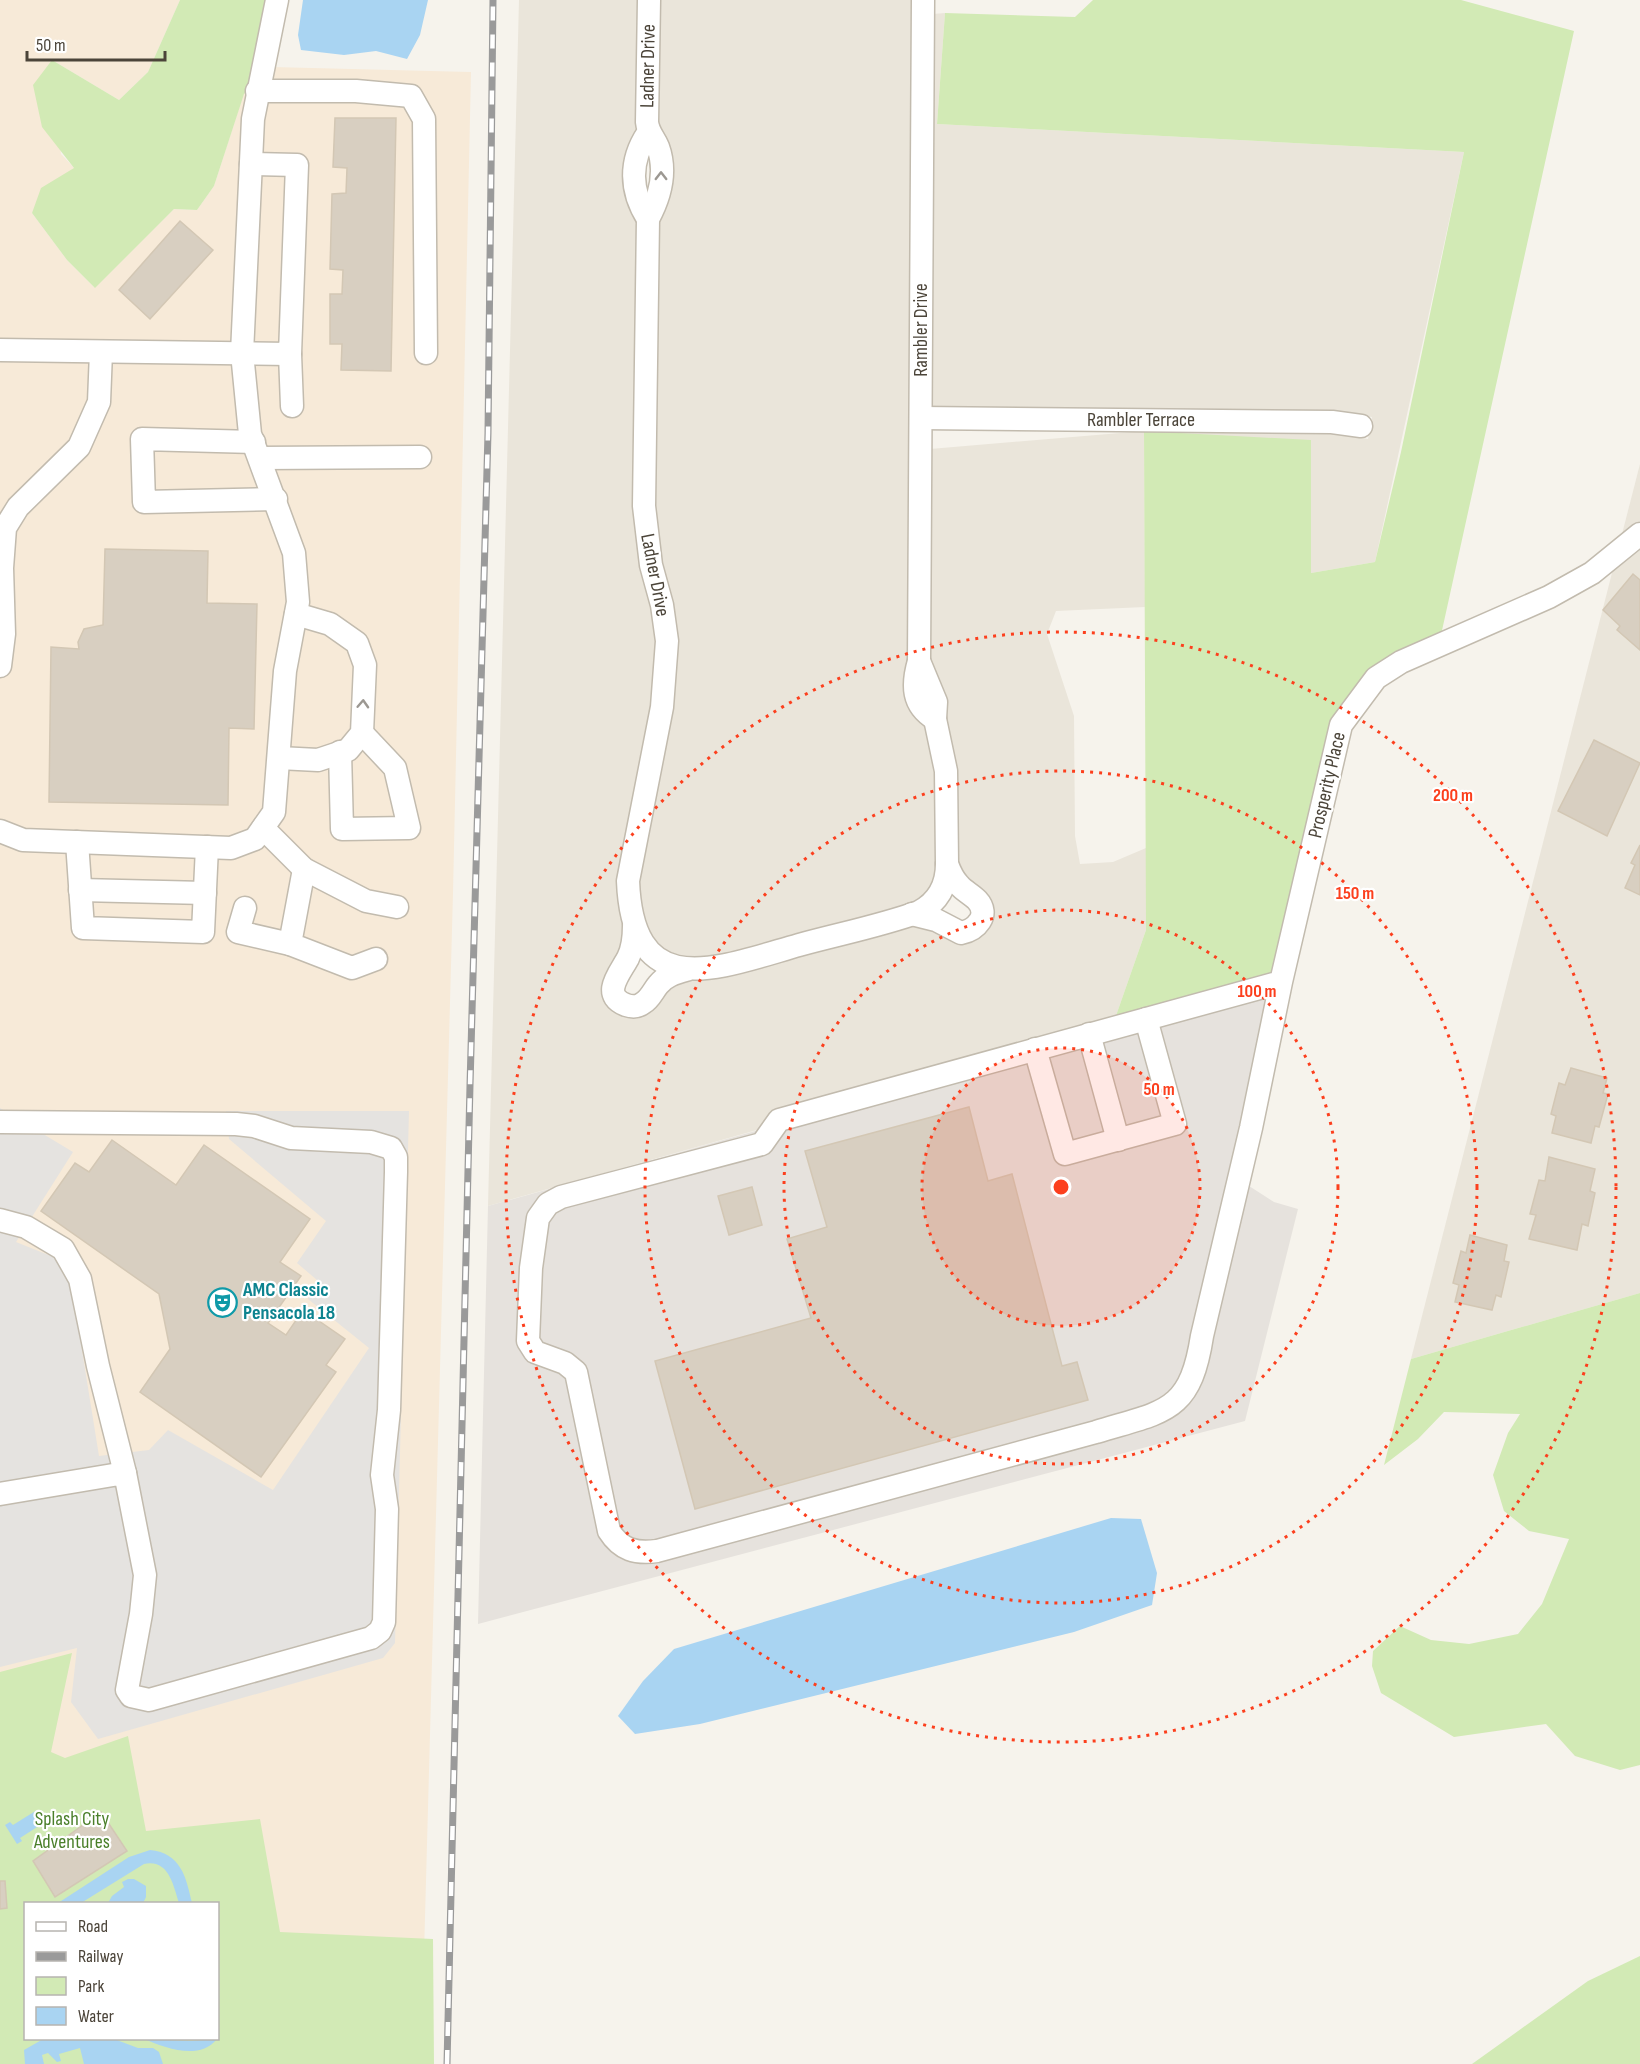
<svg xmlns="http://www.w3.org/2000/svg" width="1640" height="2064" viewBox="0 0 1640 2064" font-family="'Sofia Sans Condensed',sans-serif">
	<rect width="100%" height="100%" fill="#f6f3ec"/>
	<g fill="#eae5da">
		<polygon points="519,0 640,0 638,129 635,133 624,188 629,208 636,220 635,223 638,226 653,608 658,642 653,706 619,880 624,940 605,999 616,1014 638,1017 673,985 687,981 723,978 912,925 932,930 957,943 970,942 984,933 966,878 957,862 928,658 930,449 1144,431 1145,607 1056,611 1047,634 1074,716 1075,836 1080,864 1113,862 1146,848 1146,930 1111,1030 488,1206"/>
		<polygon points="659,0 914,0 910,655 907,657 909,663 905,694 916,719 927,728 937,773 936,881 921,899 912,904 905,903 904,906 720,957 687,959 671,954 650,936 642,915 638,881 672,709 653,504 657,224 660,221 657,127"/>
		<polygon points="945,13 937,124 1464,152 1375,562 1311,573 1154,431 1330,432 1368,439 1372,417 1333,411 930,408 933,14"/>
		<polygon points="1640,464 1640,521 1621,538"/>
		<polygon points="1640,547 1640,1293 1411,1359 1613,569"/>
	</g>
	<g fill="#f7ead8" fill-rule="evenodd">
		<polygon points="0,0 180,0 148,72 119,100 52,60 61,154 75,169 60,177 32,213 67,260 94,287 174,209 197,210 214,186 244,93 248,90 233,342 0,339"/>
		<path d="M272,67L471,72L453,893L421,2064H0V360L251,364L262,120ZM26,1904H218V2038H26Z"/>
	</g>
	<polygon fill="#e6e2dd" points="1271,982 1246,1184 1274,1202 1298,1209 1245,1421 478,1624 488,1206 1186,1010"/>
	<g fill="#d2eab5" fill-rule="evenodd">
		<polygon points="180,0 268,0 248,90 244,94 214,186 197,210 174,209 95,288 67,260 32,213 41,188 74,168 42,127 33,85 52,60 119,100 148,72"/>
		<polygon points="1093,0 1461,0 1574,31 1441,635 1372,668 1333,719 1271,982 1111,1030 1146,930 1144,431 1311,440 1311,573 1375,562 1401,452 1464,152 937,124 945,13 1075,17"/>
		<polygon points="1640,1293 1640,1765 1620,1770 1575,1756 1546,1724 1454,1737 1381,1693 1372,1666 1373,1651 1400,1626 1431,1640 1469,1644 1518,1634 1542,1604 1569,1539 1529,1531 1504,1511 1493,1475 1508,1433 1520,1414 1444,1412 1418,1439 1384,1465 1411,1359"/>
		<path d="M72,1653L51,1752L65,1758L128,1736L146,1831L260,1819L280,1932L433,1939L434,2064H0V1672ZM26,1904H218V2038H26Z"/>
		<polygon points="1640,1956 1640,2064 1472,2064 1588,1981"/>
	</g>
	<polygon fill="#e5e3e0" points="0,1108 73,1152 16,1242 61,1260 70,1276 99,1456 149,1450 168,1430 273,1490 369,1348 308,1299 317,1280 297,1263 326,1221 229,1139 226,1111 409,1111 395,1643 383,1658 98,1739 71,1702 77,1648 0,1667"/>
	<g fill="#a9d4f2">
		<polygon points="303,0 428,0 420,35 407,59 376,51 344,55 301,50 298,35"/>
		<polygon points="1111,1518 1141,1519 1157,1573 1152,1605 1074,1632 700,1724 635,1734 618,1716 643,1681 674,1649"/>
		<polygon points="37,1810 45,1822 20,1838 22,1841 17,1844 5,1825 10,1822 13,1825"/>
		<path d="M150,1850C181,1853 186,1877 192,1903H179C173,1885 169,1859 144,1864L81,1903H58L129,1857Z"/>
		<polygon points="128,1879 134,1879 146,1886 146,1897 143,1903 108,1903 112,1896 124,1887 122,1882"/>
		<polygon points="45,2038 114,2039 138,2048 153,2048 159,2052 163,2064 84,2064 80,2048 59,2054 61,2061 57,2062 48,2053 42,2055 44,2064 25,2064 24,2050"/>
		<path d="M144,2039L191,2041L217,2039C199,2061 166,2048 144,2039Z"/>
	</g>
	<g fill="#d8cfc1" stroke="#d3c7b4" stroke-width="1.5">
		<polygon points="335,118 396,118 391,371 341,370 342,344 330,344 330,294 342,294 343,270 330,269 332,194 346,193 347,168 333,167"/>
		<polygon points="180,221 213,250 150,319 119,290"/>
		<polygon points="105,549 208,551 207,603 257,604 254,729 229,728 228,805 49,802 51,647 79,649 78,642 84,629 103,625"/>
		<polygon points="1633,574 1640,580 1640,650 1617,630 1620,626 1603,610"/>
		<polygon points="1594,740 1640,763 1607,836 1558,811"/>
		<polygon points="1640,845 1640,895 1625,888 1635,865 1631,863"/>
		<polygon points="1571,1068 1607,1078 1603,1093 1608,1094 1599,1127 1595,1126 1591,1143 1552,1133 1556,1116 1551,1114 1559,1083 1565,1085"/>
		<polygon points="969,1107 988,1181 1012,1174 1062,1366 1077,1362 1088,1400 695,1509 655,1361 811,1318 787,1239 827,1227 805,1151"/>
		<polygon points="112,1140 176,1185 204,1145 310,1219 280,1262 301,1276 268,1323 286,1335 303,1310 345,1339 326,1365 336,1372 261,1477 140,1392 170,1349 159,1294 41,1211 75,1163 89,1172"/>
		<polygon points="1549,1157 1595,1169 1590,1191 1595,1193 1588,1226 1582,1224 1577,1250 1529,1239 1536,1215 1530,1214 1539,1180 1545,1181"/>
		<polygon points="752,1187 762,1225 729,1235 718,1196"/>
		<polygon points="1470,1235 1507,1245 1504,1261 1509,1262 1501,1297 1496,1295 1492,1310 1455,1302 1459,1285 1453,1283 1461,1251 1466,1253"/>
		<polygon points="101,1812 127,1851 55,1897 33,1861"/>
		<polygon points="0,1881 5,1881 7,1908 0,1909"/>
	</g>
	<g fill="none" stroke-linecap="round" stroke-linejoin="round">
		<defs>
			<g id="minor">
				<path d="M649,0L647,122C648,133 654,137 658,147C667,172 660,197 648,219L644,506L651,565L662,605L667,641L662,707L628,881C633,1005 718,968 799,945C839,934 880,926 919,912C938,902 947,886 947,864"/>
				<path d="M923,0L919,661C912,685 912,705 935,719"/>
				<polyline points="257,91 356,91 411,96 424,119 426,353"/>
				<path d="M648,219C630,191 629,161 648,133"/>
				<polyline points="0,350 290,354 297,165 251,164"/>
				<polyline points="290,354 292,406"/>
				<polyline points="921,418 1332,422 1361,426"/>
				<polyline points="254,442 142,439 144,502 276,499"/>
				<polyline points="260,458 420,457"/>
				<polyline points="0,666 4,634 2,568 5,528 18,507 79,447 99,402 101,352"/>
				<polyline points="340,752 342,829 409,828 395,768 362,733"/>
				<polyline points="279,758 318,760 348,750 362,733 365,665 357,643 330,624 296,614"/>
				<polyline points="263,828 304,869 366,901 397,907"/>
				<polyline points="0,831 23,840 231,848 255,839 274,812 285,671 298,602 294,553 250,434 242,353 253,119 277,0"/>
				<polyline points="77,842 83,928 203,932 207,847"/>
				<polyline points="304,869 290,944 352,968 376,959"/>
				<polyline points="80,890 205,893"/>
				<polyline points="245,908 238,932 290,944"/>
				<path d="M912,914L936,920L961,933C976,930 991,915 977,900C971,894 964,891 959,885C953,879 950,872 947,864L946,771L935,719L936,702L919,661"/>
				<path d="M634,926C634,937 633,948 628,958C620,973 600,995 626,1005C632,1007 638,1007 643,1003C650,999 653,991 658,985C665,976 675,973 686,970"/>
				<path d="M1281,982L779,1120L762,1144L561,1197L548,1204L538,1218L531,1268L528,1341L535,1352L565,1363L576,1372L609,1531C621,1550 636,1554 657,1551L1096,1432C1164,1411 1190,1414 1202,1336L1251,1128L1281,982L1341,725L1376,678L1401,662L1549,597L1592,573L1640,534"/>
				<polyline points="1089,1034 1118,1140"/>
				<polyline points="1035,1049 1065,1154 1175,1124 1146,1019"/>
				<polyline points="0,1122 236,1124 254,1126 291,1138 371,1142 391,1148 396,1157 396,1172 389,1410 382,1475 387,1509 384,1622 380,1631 371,1638 149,1700 131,1696 127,1690 141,1614 145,1575 125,1473 0,1494"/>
				<polyline points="0,1220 26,1227 63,1249 80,1279 98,1366 125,1473"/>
			</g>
		</defs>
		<use href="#minor" stroke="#c2bbae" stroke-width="25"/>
		<use href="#minor" stroke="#fff" stroke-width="22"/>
		<defs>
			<polyline id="rail" points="447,2064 470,1085 488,433 493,0"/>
		</defs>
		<use href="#rail" stroke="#9a9a9a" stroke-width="7"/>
		<use href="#rail" stroke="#fff" stroke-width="4.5" stroke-dasharray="14" stroke-linecap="butt"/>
	</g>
	<defs><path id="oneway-chevron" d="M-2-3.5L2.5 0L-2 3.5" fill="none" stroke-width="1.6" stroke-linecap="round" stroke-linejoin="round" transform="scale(1.5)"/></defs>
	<g stroke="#9c9892">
		<use href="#oneway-chevron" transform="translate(661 176) rotate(-90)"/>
		<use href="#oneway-chevron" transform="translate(363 704) rotate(-87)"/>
	</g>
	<circle cx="1061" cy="1187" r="139" fill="#fc3f1d" fill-opacity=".12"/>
	<g fill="none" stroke="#fc3f1d" stroke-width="3" stroke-dasharray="3 6">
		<circle cx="1061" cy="1187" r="139"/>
		<circle cx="1061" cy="1187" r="277"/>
		<circle cx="1061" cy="1187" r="416"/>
		<circle cx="1061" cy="1187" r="555"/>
	</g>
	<defs>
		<symbol id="theatre-ring" viewBox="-11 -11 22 22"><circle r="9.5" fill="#fff" stroke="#0f9aa8" stroke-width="1.5"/><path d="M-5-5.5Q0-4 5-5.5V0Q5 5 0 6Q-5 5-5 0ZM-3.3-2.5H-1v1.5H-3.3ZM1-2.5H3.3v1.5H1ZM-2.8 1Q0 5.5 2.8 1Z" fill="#0f9aa8"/></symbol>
	</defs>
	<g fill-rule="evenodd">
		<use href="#theatre-ring" x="206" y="1286" width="33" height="33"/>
	</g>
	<g text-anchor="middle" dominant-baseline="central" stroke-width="4.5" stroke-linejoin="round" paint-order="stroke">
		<g font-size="20" fill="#4b4439" stroke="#fff">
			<text transform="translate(648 66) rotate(-89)">Ladner Drive</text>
			<text transform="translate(921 330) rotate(-90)">Rambler Drive</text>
			<text x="1141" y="420">Rambler Terrace</text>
			<text transform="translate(655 575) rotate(79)">Ladner Drive</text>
			<text transform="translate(1327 785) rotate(-77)">Prosperity Place</text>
		</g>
		<g font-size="20" font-weight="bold" fill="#0d838f" stroke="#fff" text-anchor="start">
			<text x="243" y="1290">AMC Classic<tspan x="243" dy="23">Pensacola 18</tspan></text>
		</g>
		<g font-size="20" fill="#4a7f2a" stroke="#fff">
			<text x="72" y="1819">Splash City<tspan x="72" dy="23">Adventures</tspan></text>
		</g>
	</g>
	<circle cx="1061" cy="1187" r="9" fill="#fc3f1d" stroke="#fff" stroke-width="3"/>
	<g font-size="18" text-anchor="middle" font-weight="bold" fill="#fc3f1d" stroke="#fff" stroke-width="4.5" stroke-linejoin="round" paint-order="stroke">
		<text x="1453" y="801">200 m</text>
		<text x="1355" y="899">150 m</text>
		<text x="1257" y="997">100 m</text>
		<text x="1159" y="1095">50 m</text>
	</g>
	<rect x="24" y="1902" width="195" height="138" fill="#ffffff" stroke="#b7b4b0" stroke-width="1.5"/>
	<rect x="36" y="1922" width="30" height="9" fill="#ffffff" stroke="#b7b4b0" stroke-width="1.5"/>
	<text x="78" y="1932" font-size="18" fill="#4b4439">Road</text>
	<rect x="36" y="1952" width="30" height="9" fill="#9a9a9a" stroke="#b7b4b0" stroke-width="1.5"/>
	<text x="78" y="1962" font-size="18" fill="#4b4439">Railway</text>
	<rect x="36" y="1977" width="30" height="18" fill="#d2eab5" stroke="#b7b4b0" stroke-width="1.5"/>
	<text x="78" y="1992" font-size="18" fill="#4b4439">Park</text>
	<rect x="36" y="2007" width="30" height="18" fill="#a9d4f2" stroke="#b7b4b0" stroke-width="1.5"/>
	<text x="78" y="2022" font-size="18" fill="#4b4439">Water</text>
	<path d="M27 51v9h138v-9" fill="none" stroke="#4b4439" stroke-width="3"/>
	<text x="36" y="51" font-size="18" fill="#4b4439" stroke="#ffffff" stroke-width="4.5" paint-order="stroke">50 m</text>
</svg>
